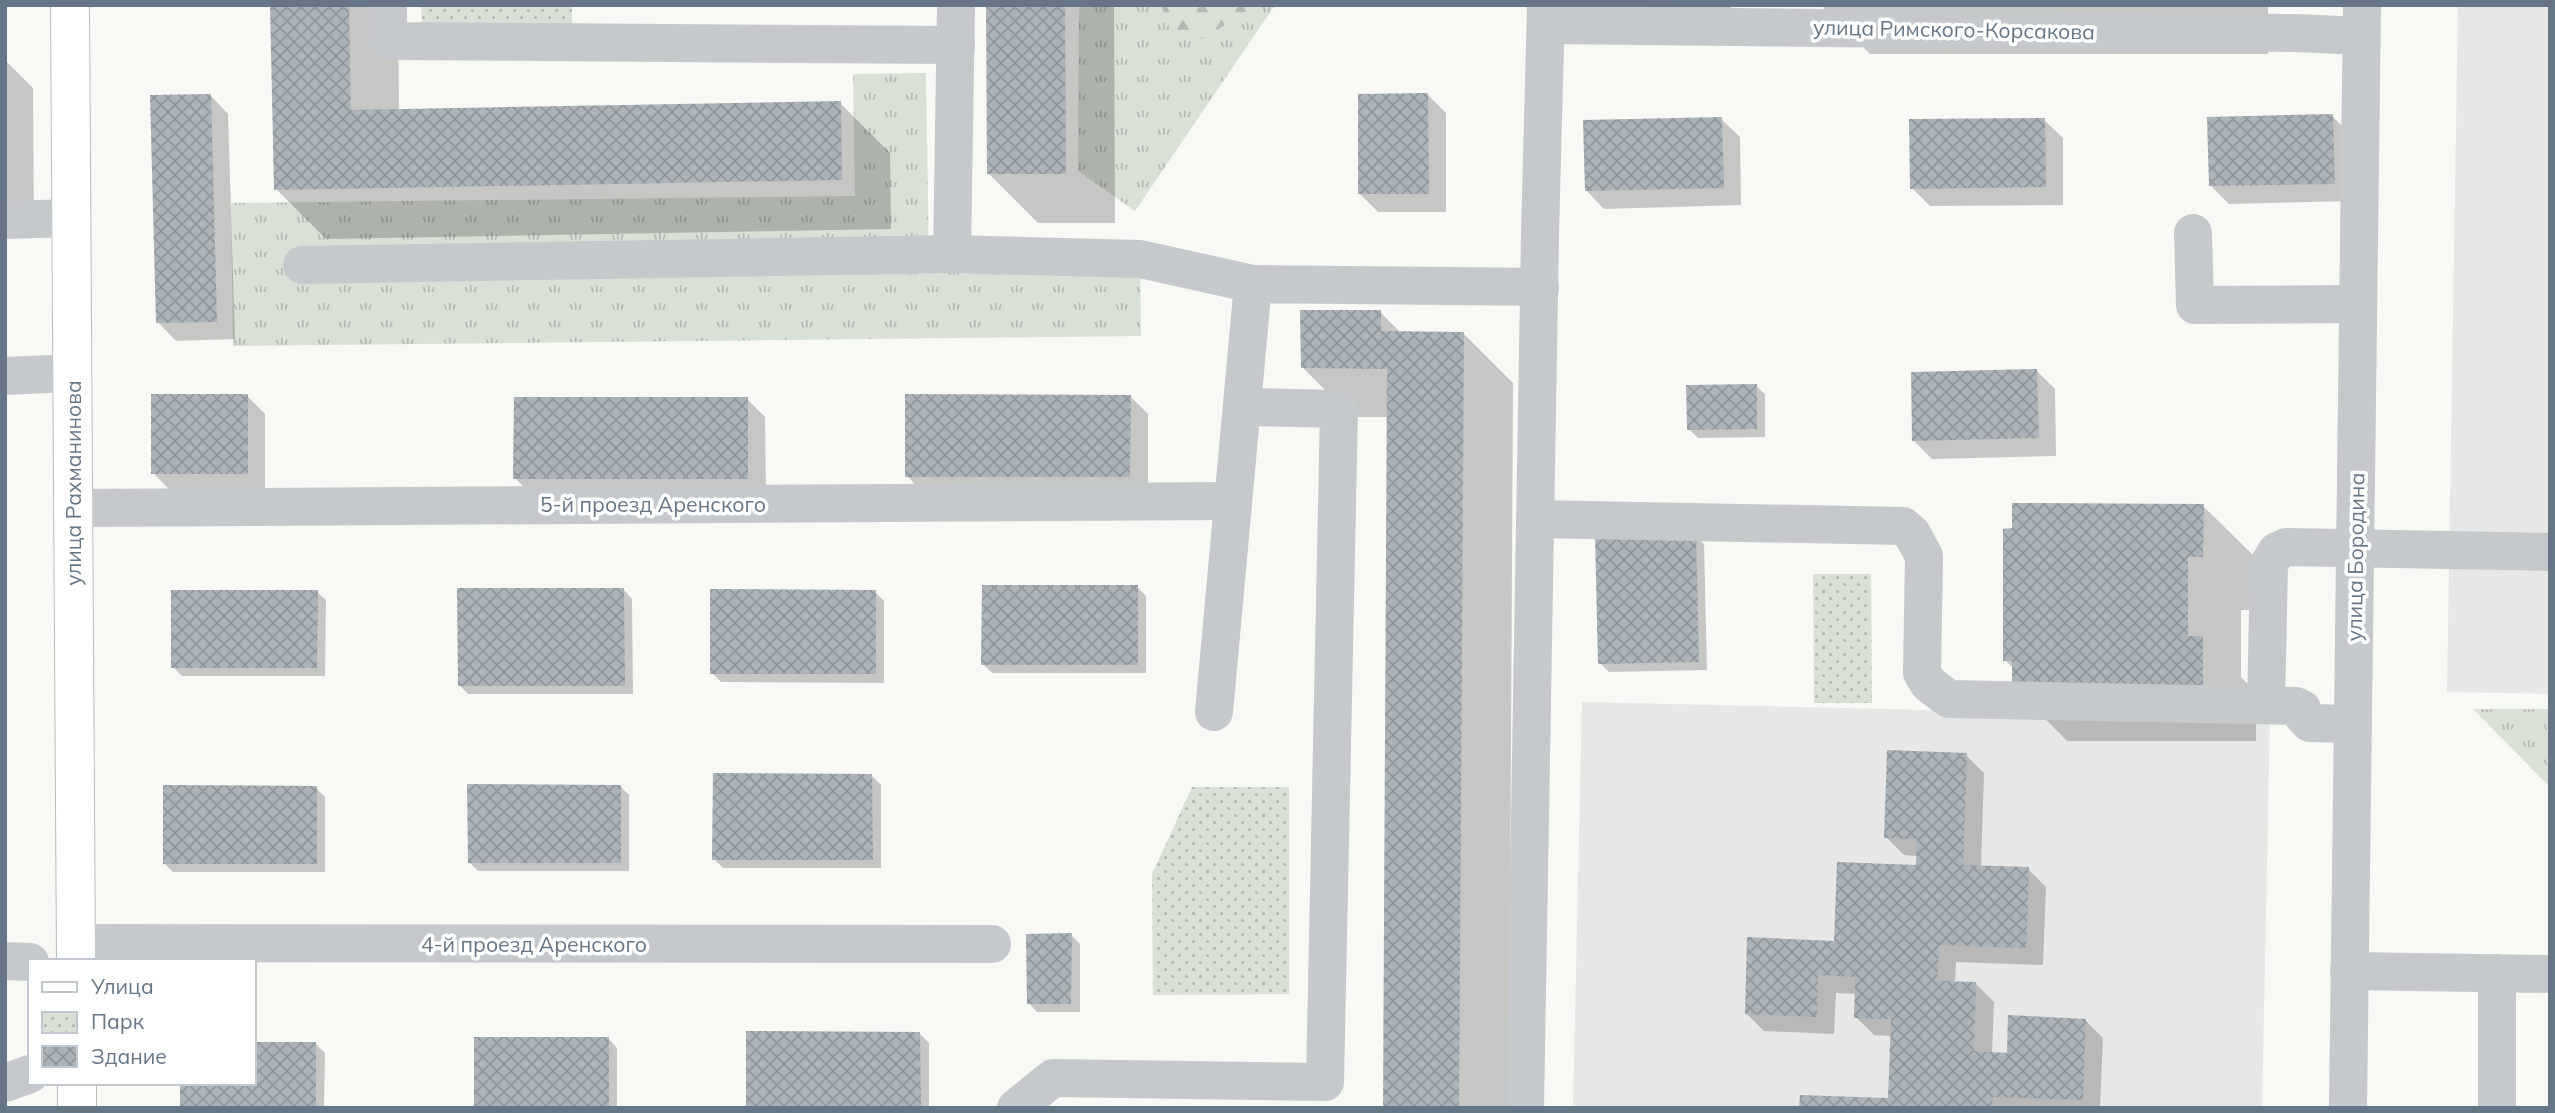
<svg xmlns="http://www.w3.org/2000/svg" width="2555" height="1113" viewBox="0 0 2555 1113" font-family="Mulish,sans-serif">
	<defs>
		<pattern id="grass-tufts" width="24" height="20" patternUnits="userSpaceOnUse" patternTransform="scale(1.75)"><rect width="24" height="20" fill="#d9e0d6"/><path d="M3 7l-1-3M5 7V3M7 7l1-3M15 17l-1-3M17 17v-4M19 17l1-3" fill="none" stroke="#b4bab3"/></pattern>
		<pattern id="forest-firs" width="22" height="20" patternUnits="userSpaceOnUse" patternTransform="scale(1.75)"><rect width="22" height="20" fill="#d9e0d6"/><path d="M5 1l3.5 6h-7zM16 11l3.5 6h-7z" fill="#b4bab3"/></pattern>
		<pattern id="park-dots" width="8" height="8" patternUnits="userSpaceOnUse" patternTransform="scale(1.75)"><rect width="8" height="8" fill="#d9e0d6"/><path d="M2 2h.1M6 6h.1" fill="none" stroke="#b4bab3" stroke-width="1.8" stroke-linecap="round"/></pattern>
		<pattern id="building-cross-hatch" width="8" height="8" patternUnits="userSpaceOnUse" patternTransform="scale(1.75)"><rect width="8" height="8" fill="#acb4ba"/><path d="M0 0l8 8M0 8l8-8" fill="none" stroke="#90979d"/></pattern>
	</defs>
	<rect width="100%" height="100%" fill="#f8f8f5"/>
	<g fill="#e6e7e6">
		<polygon points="2458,5 2550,5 2550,694 2447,692"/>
		<polygon points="1582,702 2270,718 2262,1108 1573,1108"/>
	</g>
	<g fill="url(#grass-tufts)">
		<polygon points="1079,5 1275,5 1135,211 1078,171"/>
		<polygon points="926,73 929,269 1140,267 1141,336 233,346 231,203 855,196 853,74"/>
		<polygon points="2473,709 2550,709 2550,787"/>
	</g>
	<polygon fill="url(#forest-firs)" points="1161,5 1257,5 1202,39 1171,32"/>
	<g fill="url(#park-dots)">
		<polygon points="421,5 572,5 572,24 422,27"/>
		<polygon points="1813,574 1871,574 1872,703 1814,703"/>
		<polygon points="1192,787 1289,787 1289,994 1153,995 1152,874"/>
	</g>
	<g fill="#0003">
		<polygon points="272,5 398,5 399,111 840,103 890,153 891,229 326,239 276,189"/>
		<polygon points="988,5 1114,5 1115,223 1038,223 988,173"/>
		<polygon points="1615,5 1731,5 1731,43 1652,42"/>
		<polygon points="1821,5 2268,5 2268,54 1870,54"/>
		<polygon points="5,60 33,88 34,225 5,225"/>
		<polygon points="210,95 228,114 235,339 176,341 158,322"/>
		<polygon points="1428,95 1446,113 1446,212 1378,212 1360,194"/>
		<polygon points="2332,116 2350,134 2352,201 2229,204 2211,186"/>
		<polygon points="1721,119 1740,137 1741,205 1604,209 1586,190"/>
		<polygon points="2044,120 2063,138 2063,205 1930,206 1912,188"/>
		<polygon points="1380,312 1401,333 1463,333 1513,383 1509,1108 1384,1108 1388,417 1352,417 1302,367"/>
		<polygon points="2037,371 2055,389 2056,456 1932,459 1914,441"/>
		<polygon points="1756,386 1765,394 1765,437 1698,438 1689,429"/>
		<polygon points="247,396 265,414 265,491 171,491 153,473"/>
		<polygon points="1130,396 1148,414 1148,494 925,494 907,476"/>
		<polygon points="747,399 765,417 766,496 533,496 515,478"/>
		<polygon points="2203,506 2257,559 2256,610 2241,610 2241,677 2256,692 2256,741 2067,741 2014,687 2014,669 2005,660"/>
		<polygon points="1695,535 1704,544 1707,670 1609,672 1600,663"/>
		<polygon points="1137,587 1146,596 1146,673 992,673 983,664"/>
		<polygon points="624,590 632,599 633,694 468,694 459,685"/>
		<polygon points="317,592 326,600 325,676 182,676 173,667"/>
		<polygon points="875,592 884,601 884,683 721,682 712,673"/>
		<polygon points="1966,755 1984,773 1981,867 2028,869 2046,887 2043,965 1956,962 1955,983 1976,984 1994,1002 1992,1054 2009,1055 2085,1020 2103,1038 2100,1108 1801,1108 1890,1100 1892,1036 1874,1035 1856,1017 1857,994 1836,993 1834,1034 1764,1031 1746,1013 1836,943 1918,867 1918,856 1904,855 1886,837"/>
		<polygon points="872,776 881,785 881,868 723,868 714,859"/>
		<polygon points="620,786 629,795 629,871 478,871 469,862"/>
		<polygon points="316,788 325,797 325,872 173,872 164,863"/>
		<polygon points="1071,935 1080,944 1080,1012 1037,1012 1029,1003"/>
		<polygon points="920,1034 929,1043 929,1108 748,1108"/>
		<polygon points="609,1039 617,1048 617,1108 475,1108"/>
		<polygon points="254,1044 316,1044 325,1053 324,1108 182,1108 254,1083"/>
	</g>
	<g fill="url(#building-cross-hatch)">
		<polygon points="270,5 349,5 351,110 841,101 842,180 274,190"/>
		<polygon points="986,5 1065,5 1066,174 987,174"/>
		<polygon points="1428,93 1429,194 1358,194 1358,94"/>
		<polygon points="211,94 217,322 156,323 150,95"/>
		<polygon points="2333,114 2335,184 2209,186 2207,117"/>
		<polygon points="1722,117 1724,188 1585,191 1583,120"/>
		<polygon points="2045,118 2046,187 1910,189 1909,119"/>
		<polygon points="1300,310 1381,310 1381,331 1464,332 1459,1108 1383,1108 1387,369 1301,368"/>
		<polygon points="2037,369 2039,438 1912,441 1911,372"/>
		<polygon points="1757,384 1757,429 1687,430 1686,385"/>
		<rect x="151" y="394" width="97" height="80"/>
		<polygon points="905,394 1131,395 1130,477 905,477"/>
		<polygon points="514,397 748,397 748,479 513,479"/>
		<polygon points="2012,503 2204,504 2203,557 2188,557 2188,636 2203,636 2203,689 2012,688 2012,661 2003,661 2003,529 2012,528"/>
		<polygon points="1696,534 1699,662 1598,664 1595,536"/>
		<polygon points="982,585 1138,585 1138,665 981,665"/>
		<polygon points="457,588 624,588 625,686 458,686"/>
		<polygon points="710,589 876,590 876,674 710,674"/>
		<polygon points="171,590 318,590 317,668 171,668"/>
		<polygon points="1887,750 1967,753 1963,865 2029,867 2026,948 1939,945 1937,981 1976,982 1974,1051 2007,1053 2008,1015 2086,1019 2083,1100 1993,1097 1992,1108 1799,1108 1800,1095 1888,1098 1891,1019 1854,1018 1855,977 1818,975 1817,1017 1745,1014 1747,937 1834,941 1837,862 1916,865 1917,839 1884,838"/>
		<polygon points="713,773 872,774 873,860 712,860"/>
		<polygon points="467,784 621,785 621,863 468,863"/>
		<polygon points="163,785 317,786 317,864 163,864"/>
		<polygon points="1072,933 1071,1004 1027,1004 1026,934"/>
		<polygon points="746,1031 920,1032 921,1108 746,1108"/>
		<rect x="474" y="1037" width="135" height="71"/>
		<polygon points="254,1042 316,1042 316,1108 180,1108 180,1083 254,1083"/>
	</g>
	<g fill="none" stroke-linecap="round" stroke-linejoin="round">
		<defs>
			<g id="major">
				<polyline points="70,5 76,961"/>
				<polyline points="77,1083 77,1108"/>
			</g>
		</defs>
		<use href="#major" stroke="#b8bcc0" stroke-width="40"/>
		<g stroke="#c5c9cc" stroke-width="38">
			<polyline points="388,5 388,41 956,45"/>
			<polyline points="1546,25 2296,33 2361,36"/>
			<polyline points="5,220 72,218"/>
			<polyline points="2193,233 2195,305 2357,304"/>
			<polyline points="952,254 956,5"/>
			<polyline points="302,265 952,254 1140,259 1253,284"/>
			<polyline points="5,376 72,373"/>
			<polyline points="73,508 1233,501"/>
			<polyline points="1536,519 1903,526 1912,534 1924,556 1922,673 1929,684 1949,699 2296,706 2302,709 2303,716 2310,723 2353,724"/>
			<polyline points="2266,705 2269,564 2277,551 2286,547 2550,552"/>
			<polyline points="1214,712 1253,284 1540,287"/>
			<polyline points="76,943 992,944"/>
			<polyline points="5,961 30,962"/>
			<polyline points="2349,971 2550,974"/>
			<polyline points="5,1083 30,1074"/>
			<polyline points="1016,1108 1053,1078 1325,1082 1339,409 1242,407"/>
			<polyline points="1525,1108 1540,235 1546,5"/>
			<polyline points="2348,1108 2362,5"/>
			<polyline points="2497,1108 2497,973"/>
		</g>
		<use href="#major" stroke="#fff" stroke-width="38"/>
	</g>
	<g text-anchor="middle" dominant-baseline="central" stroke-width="7" stroke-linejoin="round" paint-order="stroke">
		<g font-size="21" fill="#667687" stroke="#fff">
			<text transform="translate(1954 29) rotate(1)">улица Римского-Корсакова</text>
			<text transform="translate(73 483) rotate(-90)">улица Рахманинова</text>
			<text x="653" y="504">5-й проезд Аренского</text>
			<text transform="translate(2355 557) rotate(-89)">улица Бородина</text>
			<text x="534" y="944">4-й проезд Аренского</text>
		</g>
	</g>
	<rect width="2555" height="1113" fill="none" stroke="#667687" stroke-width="14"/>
	<rect x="28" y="959" width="228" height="126" fill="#ffffff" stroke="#c2c8cf" stroke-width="2"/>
	<rect x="42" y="982" width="35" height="10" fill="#ffffff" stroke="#c2c8cf" stroke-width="2"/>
	<text x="91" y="994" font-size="21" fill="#667687">Улица</text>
	<rect x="42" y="1012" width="35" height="21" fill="url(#park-dots)" stroke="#c2c8cf" stroke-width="2"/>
	<text x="91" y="1029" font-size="21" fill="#667687">Парк</text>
	<rect x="42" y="1046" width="35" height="21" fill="url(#building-cross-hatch)" stroke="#c2c8cf" stroke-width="2"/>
	<text x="91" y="1064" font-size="21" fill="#667687">Здание</text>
</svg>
